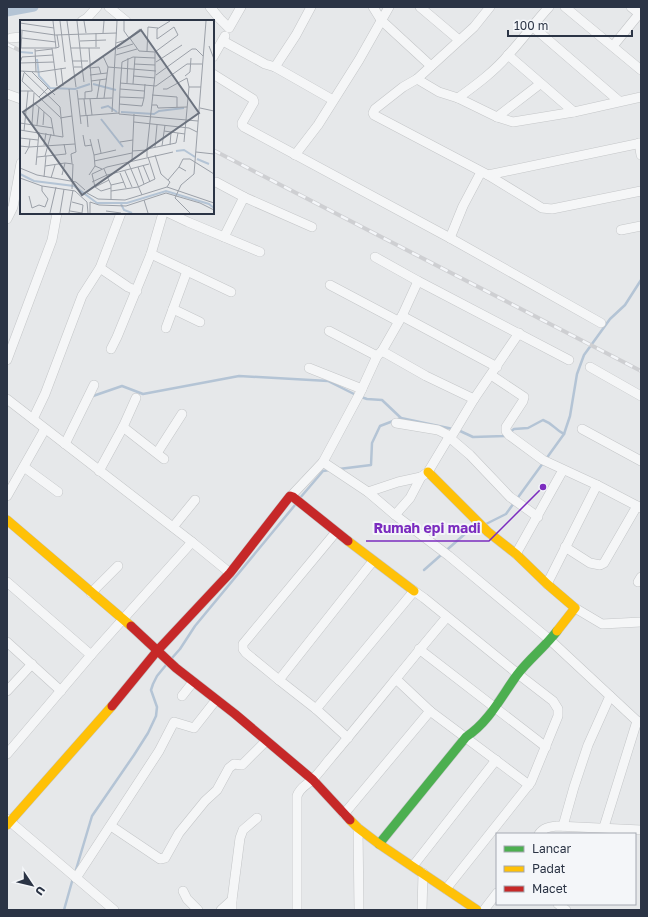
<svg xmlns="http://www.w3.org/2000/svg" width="648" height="917" viewBox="0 0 648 917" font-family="'Golos Text',sans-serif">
	<rect width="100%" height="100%" fill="#e6e8ea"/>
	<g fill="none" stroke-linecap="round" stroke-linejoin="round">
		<g stroke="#b4c4d5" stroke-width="2.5">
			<polyline points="93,396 122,386 143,394 239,376 328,381 356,395"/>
			<polyline points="361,397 367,399 382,400 401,418 453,429"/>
			<path d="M458,430L473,437L505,436L514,429L528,428L543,420C554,424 555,430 564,434"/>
			<polyline points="546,459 564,434 570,416 577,374 584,355 610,319 625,305 641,280"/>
			<polyline points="339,469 371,465 372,443 380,426 401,418"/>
			<polyline points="300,498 323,471 330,470"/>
			<polyline points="486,524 506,514 543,463"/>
			<polyline points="424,570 466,533 478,527"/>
			<polyline points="172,658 180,649 195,626 295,505"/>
			<polyline points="75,873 92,816 134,755 148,733 156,716 157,707 151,690 153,684 157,676 166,665"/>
			<polyline points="64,910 73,878"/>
		</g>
		<polyline stroke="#b4c4d5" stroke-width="9" points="7,12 34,7"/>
		<defs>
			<g id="street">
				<polyline points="109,7 126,21"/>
				<polyline points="210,7 220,19 229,28 241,7"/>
				<polyline points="311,7 296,35 275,67 333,100"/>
				<polyline points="373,7 381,20 431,66"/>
				<polyline points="420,7 459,40"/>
				<polyline points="490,7 474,27 417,79 403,87 375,109 373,113 374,115 488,175 542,208 552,209 641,191"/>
				<polyline points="565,7 641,70"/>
				<polyline points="631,7 641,15"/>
				<polyline points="82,21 87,18 97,7"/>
				<polyline points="532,26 619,101"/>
				<polyline points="11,38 21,37"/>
				<polyline points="223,41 265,64 275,67"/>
				<polyline points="613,46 639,14"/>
				<polyline points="508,55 574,112"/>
				<polyline points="213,57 225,36"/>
				<polyline points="213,74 253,99 254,102 242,123 242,125 244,127 450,238 601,323"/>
				<polyline points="417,79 439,92 458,98 497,117 513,122 574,112 641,97"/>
				<polyline points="7,94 21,99"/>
				<path d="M458,98C476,85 495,71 509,54C523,39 535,22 549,7"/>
				<polyline points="497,117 540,84"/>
				<polyline points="639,143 641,155"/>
				<polyline points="295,155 318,125 359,60 389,7"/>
				<polyline points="488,175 641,143"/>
				<polyline points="216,182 244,197"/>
				<polyline points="169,213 188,222 260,252"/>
				<polyline points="7,219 13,207 21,163"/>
				<polyline points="621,230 641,226"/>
				<polyline points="224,237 244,197 312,227"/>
				<polyline points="450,238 463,206 481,172"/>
				<polyline points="151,254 231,292"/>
				<polyline points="375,257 418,281 569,360"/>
				<polyline points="100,268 128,287 137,291"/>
				<polyline points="330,285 398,321"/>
				<polyline points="173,309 200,322"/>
				<polyline points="402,316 497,367"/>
				<polyline points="166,328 187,271"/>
				<polyline points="329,331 377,356"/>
				<polyline points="111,349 117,337 151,254 163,213"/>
				<polyline points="382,351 426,376 474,399"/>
				<polyline points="7,360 52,240 57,213"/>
				<polyline points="590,367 641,396"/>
				<polyline points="309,368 362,389"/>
				<polyline points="491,375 524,397 523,401 506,427 506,431 509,435 543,460 597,485 641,508"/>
				<polyline points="7,399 192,542 230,573"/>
				<polyline points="33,419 45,394 82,296 100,268 121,213"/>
				<polyline points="396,423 438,430 450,436"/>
				<polyline points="123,427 164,459"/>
				<polyline points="582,429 641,461"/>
				<polyline points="449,437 470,455 510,497 538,517"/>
				<polyline points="65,444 94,385"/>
				<polyline points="157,453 182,414"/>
				<polyline points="323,462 368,492 395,515 449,556 550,640 637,721 641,723"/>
				<polyline points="24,467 58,492"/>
				<polyline points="99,471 123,427 136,398"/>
				<polyline points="368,492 398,482 421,477"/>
				<polyline points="7,496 45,429"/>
				<polyline points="291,496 323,462 360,393 377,356 382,351 402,316 418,281"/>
				<polyline points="395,515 410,498 421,477 428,472 449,437 453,434 474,399 519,333"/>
				<polyline points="173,527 195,500"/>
				<polyline points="565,547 590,563 600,565 604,563 637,506"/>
				<polyline points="516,554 563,470"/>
				<polyline points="7,582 91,655"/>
				<polyline points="638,582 641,577"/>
				<polyline points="547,584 597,485"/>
				<polyline points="91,593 118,566"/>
				<polyline points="575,608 602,624 641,622"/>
				<polyline points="7,642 61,691"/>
				<polyline points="419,649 546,747"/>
				<polyline points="396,679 430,711 529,785"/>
				<polyline points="279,680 246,653 243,649 243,644 336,532"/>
				<polyline points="7,691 32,664"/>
				<polyline points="182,696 193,682"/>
				<polyline points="316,709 414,591 424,598 518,674 553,701 558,709 558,716 531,782 446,889"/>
				<polyline points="348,738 316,709 279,680 373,561"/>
				<polyline points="7,754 91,655 192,542"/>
				<polyline points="344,814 430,711"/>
				<polyline points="7,819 114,910"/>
				<polyline points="111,826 160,859 165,858 179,833 205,801 217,790 229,768 234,764 242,765 266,741"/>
				<polyline points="563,826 574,787 588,745 610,696"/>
				<polyline points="604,827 637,721"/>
				<polyline points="358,828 359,910"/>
				<path d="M539,834C544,827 550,827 557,826L641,830"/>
				<polyline points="413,866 496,760"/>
				<polyline points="76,878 159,751 174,722 194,728 216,700"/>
				<polyline points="183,891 187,899 198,910"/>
				<polyline points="558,904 566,910"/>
				<polyline points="221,910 232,900"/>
				<polyline points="232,910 232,900 240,838 243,830 257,818"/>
				<path d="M297,910V796C300,787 307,785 313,779C319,773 324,766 329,760C369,713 407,664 447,617"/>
				<polyline points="422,910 423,873"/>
				<polyline points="484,910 497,893"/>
			</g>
			<path id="fast" d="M379,844L466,737C489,722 501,697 517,675C529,659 545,647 557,631"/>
			<g id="slow">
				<polyline points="428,472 488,532 516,554 547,584 575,608 557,631"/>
				<polyline points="7,520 131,626"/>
				<polyline points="348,541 414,591"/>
				<polyline points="350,820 358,828 379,844 477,910"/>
				<polyline points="7,825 112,706"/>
			</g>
			<g id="jam">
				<polyline points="131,626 176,668 235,714 313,780 350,820"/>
				<polyline points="112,706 157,651 230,573 290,496 293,497 348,541"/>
			</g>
		</defs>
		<use href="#street" stroke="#c4c6c8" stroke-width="10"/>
		<use href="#fast" stroke="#c4c6c8" stroke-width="10"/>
		<use href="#slow" stroke="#c4c6c8" stroke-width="10"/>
		<use href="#jam" stroke="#c4c6c8" stroke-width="10"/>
		<use href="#street" stroke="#f5f6f7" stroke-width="9"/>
		<use href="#fast" stroke="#4caf50" stroke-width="9"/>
		<use href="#slow" stroke="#ffc107" stroke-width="9"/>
		<use href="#jam" stroke="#c62828" stroke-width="9"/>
		<defs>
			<g id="rail">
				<polyline points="7,44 21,51"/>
				<polyline points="213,150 641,371"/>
			</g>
		</defs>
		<use href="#rail" stroke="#cecfd2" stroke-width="4"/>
		<use href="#rail" stroke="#f4f6f9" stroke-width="2.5" stroke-dasharray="8" stroke-linecap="butt"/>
	</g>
	<g transform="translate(20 20)">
		<rect width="194" height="194" fill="#e6e8ea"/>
		<path fill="none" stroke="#b4c4d5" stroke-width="2" d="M0,32L13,33M17,39L19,56L30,68L55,69L70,64M73,64L96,70M81,88L88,86L97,92M101,92L134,94L139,91L164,88M81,99L103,127M156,131L164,130L175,137M177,139L189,144M0,154L14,161L54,166L77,183H107L146,171L189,184L194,188M101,184L104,190L112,193"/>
		<path fill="none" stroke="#9ba0a8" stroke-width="1" d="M33,1L36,28M40,1L45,42M47,1L56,67M64,1L66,13M104,1V11L109,18M0,3L34,8M0,10L35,15L97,13M83,13L84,1M109,17L119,31L135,32L158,15L154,7L137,19V9L150,1M2,18L36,22M60,21L86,20M96,23L106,20L120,9M189,26L194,39M76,27V13M0,28H36M1,28L2,11M32,28L37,66M36,28L39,27L37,15M51,28H80M15,29L16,52M97,29L113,24M15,31L32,29M127,31L128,7L138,8M33,35L2,37L0,43L34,42M96,35L117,29M83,36L88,47M52,41H68M136,42L162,25M114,44L135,45M54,47H62L57,1M62,47L64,62M41,48L43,66M69,48L79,47L81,54M0,51L19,52L46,48M12,52L35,75M4,53L2,61L40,97M70,55L87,53M136,55L172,29H176L183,36M114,56L135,58M165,56L170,52L171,38M71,61L86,59M100,63L136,66L167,44H182M107,63L108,38M113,64L115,37M49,69L56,132L51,134L52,143M100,69L99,94L178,101M143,69H147L167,58L169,67H181M57,70L61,104M0,71H13M124,71L100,69L102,42L113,37L135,38M132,75L157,77V87M19,77L28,68M100,77L124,78L125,64M77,78L80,60M84,78L88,47L136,51M58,79L92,78M64,79L66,95M65,79V72L72,71L69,28M70,79L72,95M13,82L31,98L34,115M99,84L122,86L124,78M132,85H137L138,88L167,87M180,88L194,91M92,92L97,1M67,95L68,107M60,96L99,93M40,98L52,96M114,102L169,108L177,112M0,103L33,108M12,104L14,73M17,105L19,87M23,105L24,92M0,110L43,117L40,87L3,51M4,111L8,71M144,111L165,114M63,115L65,126L72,125M0,118L18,120M70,119L74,135M78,119L81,133M100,122L113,120M164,122L169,67M24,125L26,113M150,125L151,112M0,126L9,127L10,119M142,126L145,105M135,127L137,105M127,129L135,55V32M112,131L127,130M176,132L194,134M5,134L9,127L55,124M135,135L141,154L150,162L147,167M25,136L31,114M17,137L46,134L44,124M127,137V129L156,123L158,113M74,141L112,133M112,141L114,94M108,142L122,175M45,143L53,144L52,169M16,145L19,112M123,145L130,162M25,146L45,143L42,155M75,146L74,135L96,130M118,147L124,164M159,147L163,139H170L194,154M0,148L17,155L56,162L65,170M84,149L91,165V180M105,151L112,167M100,153L106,168M69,155L75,146L82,149M24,157L26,136M0,158L22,166L55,171L67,182L68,193M31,158L35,145M89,160L75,167L81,171L91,168M148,160L159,147L166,151M72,162L87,155L129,144M91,165L104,162M75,167L72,154L87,147L153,132M91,171L118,167L135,159L128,137M67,173L78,179L105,180L147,167L194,183M9,176L12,188L19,185L25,187L28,179L22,171V166M124,180L128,193M50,191L62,193L63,185L52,182M86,191L101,193M30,193L36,167M40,193L44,169M49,193L53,170M70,193V182L79,185L106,186L146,173L180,183L194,190M170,193L155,178L161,165L174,154L186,1"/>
		<path fill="#6c737f" fill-opacity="0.15" stroke="#6c737f" stroke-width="2" d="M121,10L179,93L62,175L3,92Z"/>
		<rect width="194" height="194" fill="none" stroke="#2b3445" stroke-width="2"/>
	</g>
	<path fill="none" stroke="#7b2cbf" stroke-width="1.5" d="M543 487L489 541H366"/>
	<circle fill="#7b2cbf" stroke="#f4f6f9" stroke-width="1.5" cx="543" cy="487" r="4"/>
	<g font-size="14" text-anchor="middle" font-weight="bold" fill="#7b2cbf" stroke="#f4f6f9" stroke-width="4" stroke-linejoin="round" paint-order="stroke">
		<text x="427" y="533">Rumah epi madi</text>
	</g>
	<rect width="648" height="917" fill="none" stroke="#2b3445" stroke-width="16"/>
	<rect x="496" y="833" width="140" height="72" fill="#f4f6f9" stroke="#a4a8b1"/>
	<rect x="504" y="846" width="20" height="6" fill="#4caf50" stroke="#a4a8b1"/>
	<text x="532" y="853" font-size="12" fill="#2b3445">Lancar</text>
	<rect x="504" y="866" width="20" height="6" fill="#ffc107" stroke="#a4a8b1"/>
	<text x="532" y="873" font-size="12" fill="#2b3445">Padat</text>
	<rect x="504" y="886" width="20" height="6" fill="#c62828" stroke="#a4a8b1"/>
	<text x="532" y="893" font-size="12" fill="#2b3445">Macet</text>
	<g transform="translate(32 885) rotate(125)" stroke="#f4f6f9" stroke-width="3" paint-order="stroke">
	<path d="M0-3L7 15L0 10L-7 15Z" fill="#2b3445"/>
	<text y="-6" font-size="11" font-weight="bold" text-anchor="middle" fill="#2b3445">U</text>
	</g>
	<path d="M508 30v6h124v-6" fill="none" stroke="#2b3445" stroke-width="2"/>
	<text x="514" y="30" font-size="12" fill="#2b3445" stroke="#f4f6f9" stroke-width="3" paint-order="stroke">100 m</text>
</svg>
